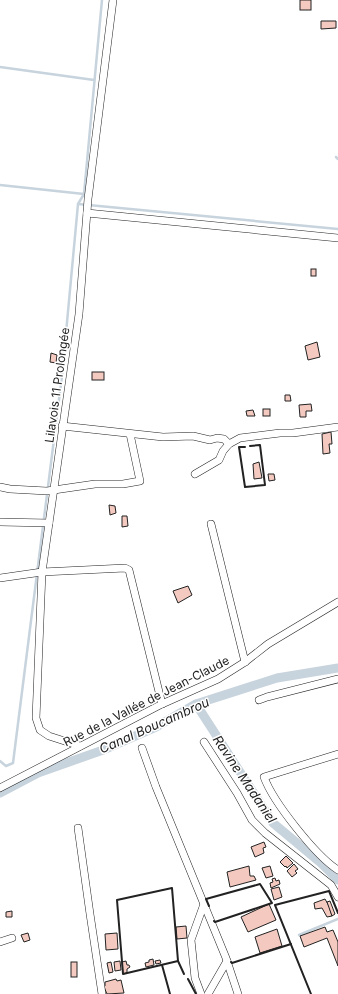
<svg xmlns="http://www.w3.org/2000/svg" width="338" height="994" viewBox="0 0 338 994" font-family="Inter,sans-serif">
	<rect width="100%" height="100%" fill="#fff"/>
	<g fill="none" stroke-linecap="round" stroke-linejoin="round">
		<g stroke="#c7d3dd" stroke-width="2.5">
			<polyline points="0,67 94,80"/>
			<polyline points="336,157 338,159"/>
			<polyline points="0,185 84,194"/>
			<polyline points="78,204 338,229"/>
			<polyline points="0,761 6,766 13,763 62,376 78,204 84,194 102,0"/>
			<polyline points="299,935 338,919"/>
		</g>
		<g stroke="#c7d3dd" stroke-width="9">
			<polyline points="196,704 273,823 321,863 338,880"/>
			<polyline points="0,793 38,773 103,750 156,727 196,704 277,678 338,668"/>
		</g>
	</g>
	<g fill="#f3c9c0" stroke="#222">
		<rect x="300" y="0" width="11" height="10"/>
		<polygon points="321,21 336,21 336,28 321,29"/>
		<rect x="311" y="269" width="5" height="7"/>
		<polygon points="317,342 320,357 308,360 305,346"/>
		<polygon points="51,353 57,355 56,363 50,362"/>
		<rect x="92" y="372" width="12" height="8"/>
		<polygon points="285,395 290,395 291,401 285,401"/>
		<polygon points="311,404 312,411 306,411 306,417 300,417 299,405"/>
		<rect x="263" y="409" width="7" height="7"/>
		<polygon points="253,410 255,416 247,416 246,411"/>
		<polygon points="331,432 332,444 329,444 330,453 323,454 322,434"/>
		<polygon points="259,462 262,478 254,479 253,464"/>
		<polygon points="268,474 274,474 275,480 269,481"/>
		<polygon points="109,505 115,506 116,513 110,515"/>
		<polygon points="122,516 127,516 128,526 122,527"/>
		<polygon points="188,586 192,595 178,603 173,591"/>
		<polygon points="264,842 266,847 263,848 264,853 255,857 251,847"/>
		<polygon points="286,856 293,863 287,868 286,866 285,867 280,862"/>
		<polygon points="294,864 298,869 295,871 297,873 292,877 287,871"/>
		<polygon points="249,866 250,876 254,876 256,880 230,887 227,872"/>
		<polygon points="270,866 273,876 266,878 262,868"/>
		<polygon points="275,878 276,881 279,880 280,884 271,888 270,883 273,882 272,879"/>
		<polygon points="279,887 282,897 274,900 271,889"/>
		<polygon points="325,899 329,906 332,916 327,917 322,908 315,909 314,903"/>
		<polygon points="330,901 335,914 332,916 327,902"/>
		<polygon points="269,904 276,920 248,932 241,917"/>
		<polygon points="12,911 12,917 6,917 6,912"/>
		<polygon points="186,926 187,938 177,939 176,927"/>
		<polygon points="325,927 327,932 333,930 338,942 338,966 327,938 304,947 300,936"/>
		<polygon points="277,929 282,946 260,953 255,937"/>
		<polygon points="28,933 30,940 24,942 21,935"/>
		<polygon points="117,933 118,949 106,950 105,934"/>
		<polygon points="153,959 154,965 146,967 145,963 149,962 149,960"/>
		<polygon points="160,960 161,963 156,964 155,961"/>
		<polygon points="120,961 121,970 115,971 114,962"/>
		<polygon points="126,961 127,965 129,965 130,967 127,969 127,973 123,974 122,962"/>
		<rect x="71" y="962" width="6" height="15"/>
		<polygon points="111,962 113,972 109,973 107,963"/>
		<polygon points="116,979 117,981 121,980 124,993 107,994 104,987 105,986 105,982"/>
	</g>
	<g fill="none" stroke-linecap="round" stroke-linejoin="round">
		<defs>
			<g id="minor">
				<polyline points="87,213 338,238"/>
				<polyline points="62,426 163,437 193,436 210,440 217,438 224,439 229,444"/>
				<polyline points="195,474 219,460 223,451 229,444 240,438 280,433 293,433 338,427"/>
				<polyline points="0,487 10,489 47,491 95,484 123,484 140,481 130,434"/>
				<polyline points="0,522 49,523"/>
				<polyline points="211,524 245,662"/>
				<polyline points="0,578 42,572 125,568 129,570 162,704"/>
				<polyline points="259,700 267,697 338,679"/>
				<polyline points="204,742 237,793 252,820 265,833 331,885 338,897"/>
				<polyline points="80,746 49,736 40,730 36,718 42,572 79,314 88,199 113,0"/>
				<polyline points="142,748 156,787 226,958 238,994"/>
				<path d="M338,754L264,777C273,802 316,856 338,870"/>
				<polyline points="0,788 162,704 218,679 245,662 268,644 338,602"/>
				<polyline points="78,828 90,914 102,994"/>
				<polyline points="0,942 12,938"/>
				<polyline points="201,994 195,978 191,940 204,904"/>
				<polyline points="208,994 227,961"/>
			</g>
		</defs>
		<use href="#minor" stroke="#222" stroke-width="8"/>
		<use href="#minor" stroke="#fff" stroke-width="7"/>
		<g stroke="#222" stroke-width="2">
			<polyline points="245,447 239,447 245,487 265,485 260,445 250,446"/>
			<polygon points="172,888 178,961 123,974 117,900"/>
			<polyline points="209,906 206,899 260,884 272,903 215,922 214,921"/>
			<polyline points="178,961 184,974"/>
			<polyline points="231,962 232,963 291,944"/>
			<polyline points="162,965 170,994"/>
			<polyline points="188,979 196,994"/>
			<polyline points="311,994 275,905 329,891 338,913"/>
		</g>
	</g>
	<g text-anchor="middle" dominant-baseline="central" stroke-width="3" stroke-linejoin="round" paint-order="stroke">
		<g font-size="12" fill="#222" stroke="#fff">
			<text transform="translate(57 385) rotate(-82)">Lilavois 11 Prolongée</text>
			<text transform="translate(146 701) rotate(-27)">Rue de la Vallée de Jean-Claude</text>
		</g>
		<g font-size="13" font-style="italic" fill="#222" stroke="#fff">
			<text transform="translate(154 725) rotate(-24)">Canal Boucambrou</text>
			<text transform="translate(245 779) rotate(56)">Ravine Madaniel</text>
		</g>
	</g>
</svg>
